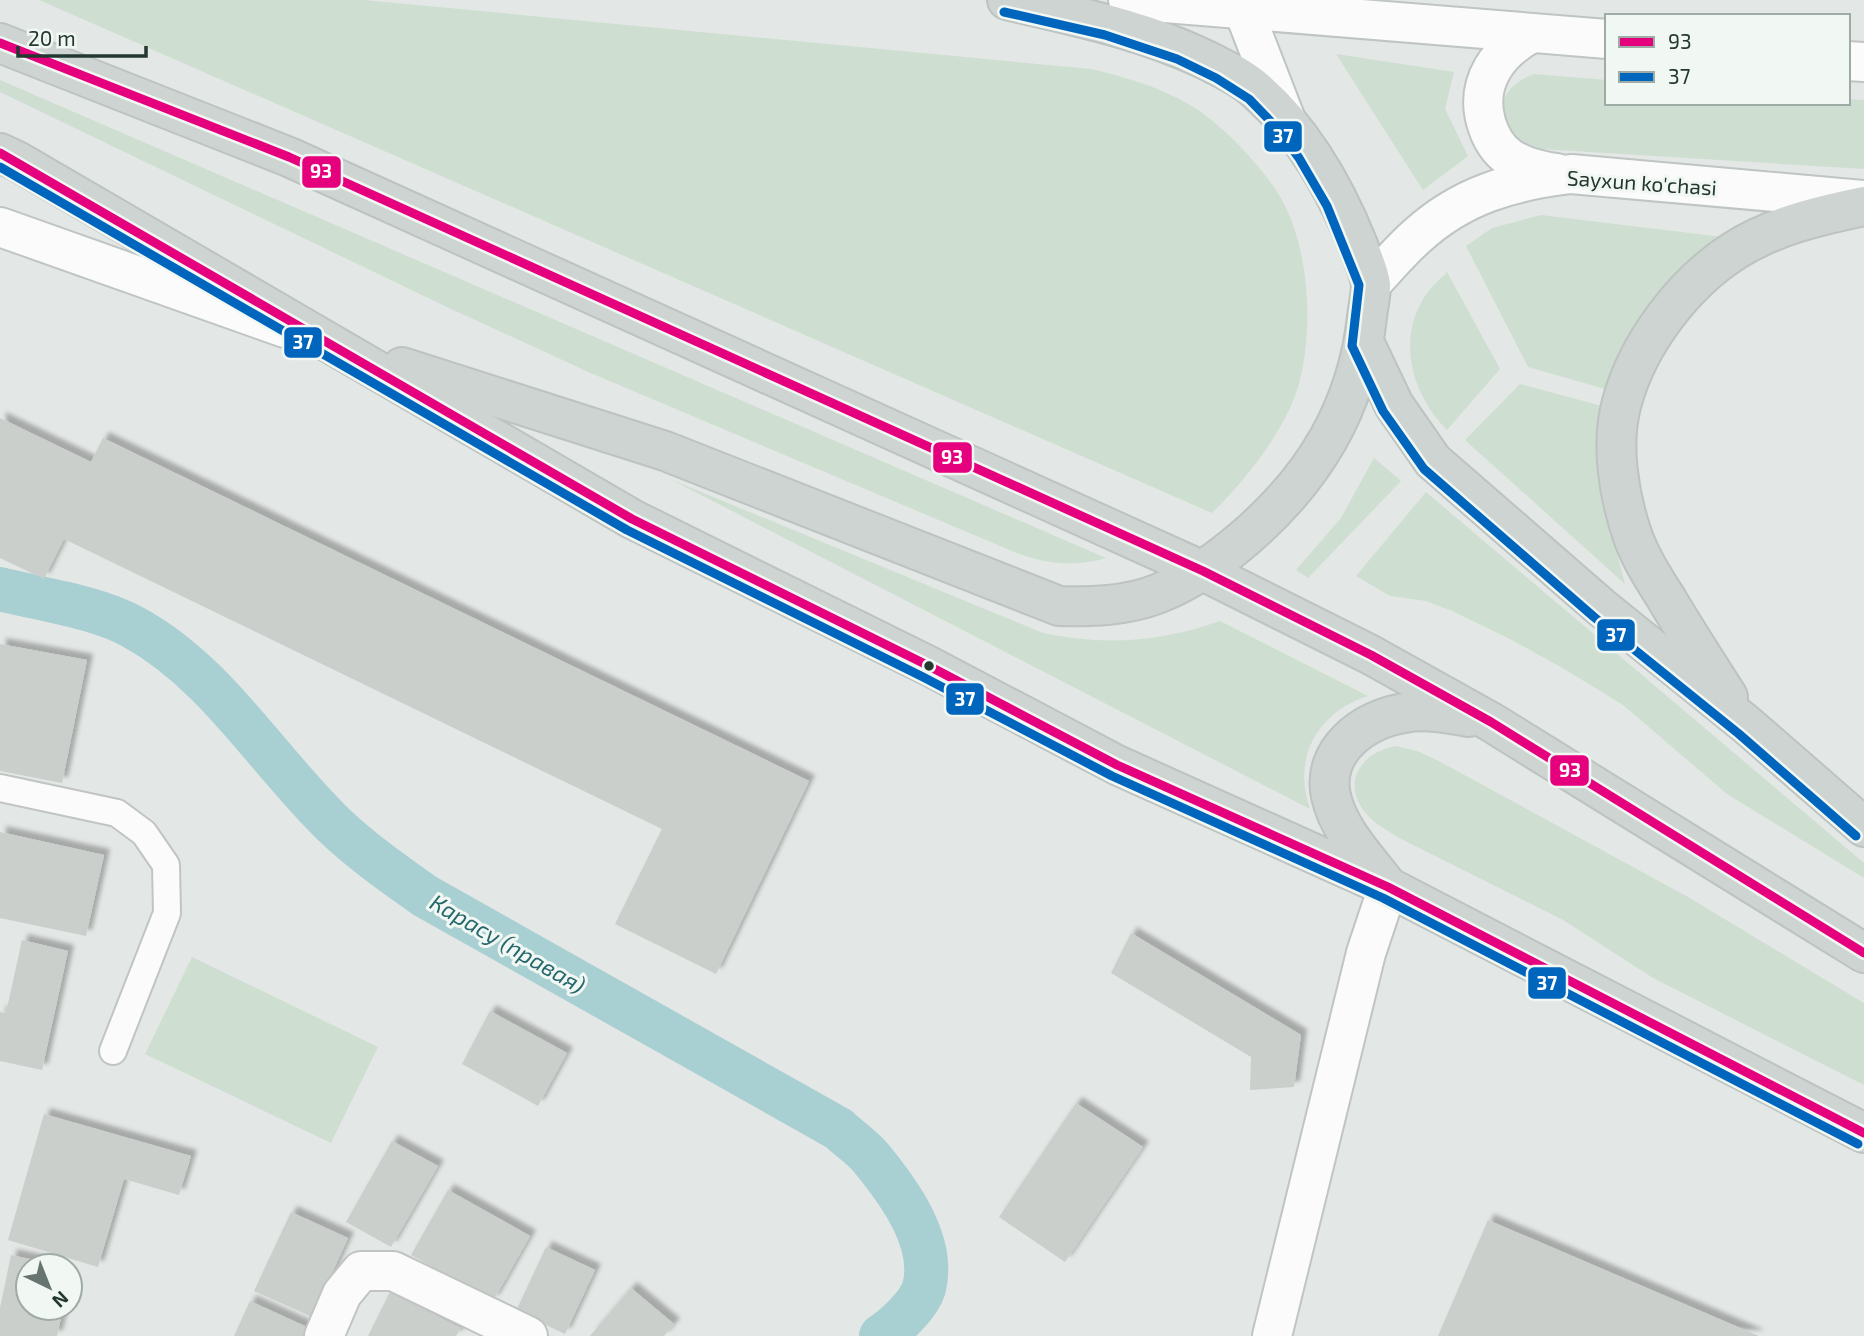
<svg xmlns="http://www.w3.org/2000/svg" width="1864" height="1336" viewBox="0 0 1864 1336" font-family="'Exo 2',sans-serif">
	<defs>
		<filter id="shadow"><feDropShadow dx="6" dy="-6" stdDeviation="2" flood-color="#0004"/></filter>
	</defs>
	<rect width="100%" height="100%" fill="#e3e7e5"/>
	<g fill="#cedfd1">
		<path d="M39,0H364L1091,69C1125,77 1160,87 1190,105C1221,123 1265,169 1282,200C1310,251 1314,331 1298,387C1284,432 1245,481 1212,513Z"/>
		<polygon points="1336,54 1454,72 1445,109 1468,156 1423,190"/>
		<path d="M1534,74L1607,80V103H1848V99L1864,100V169L1525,148C1493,124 1494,88 1534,74Z"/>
		<path d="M0,80L1106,558C1076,567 1048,564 1019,554L593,374L451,309L0,92Z"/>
		<polygon points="1541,215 1723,237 1612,391 1528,367 1466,246 1492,228"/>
		<path d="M1447,272L1500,369L1447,430C1414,397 1397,344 1422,301C1428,290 1438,281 1447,272Z"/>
		<polygon points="1520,384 1609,408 1611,530 1625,584 1465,440"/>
		<polygon points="1374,458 1401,481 1308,578 1296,570 1341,518"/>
		<path d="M672,480L1043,633C1103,646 1162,642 1220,621L1368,696C1317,712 1292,759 1310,809Z"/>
		<polygon points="1426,492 1864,863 1864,878 1727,794 1623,705 1566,670 1512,640 1452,611 1426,601 1390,596 1356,576"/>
		<path d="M1396,746L1417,751L1437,760L1688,897L1864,1003V1085L1653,978L1563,920L1399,838C1387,830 1373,823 1364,811C1341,780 1363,752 1396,746Z"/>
		<polygon points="192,957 378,1047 331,1143 145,1054"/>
	</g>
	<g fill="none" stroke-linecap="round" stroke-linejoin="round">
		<path stroke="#a8cfd1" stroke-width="44" d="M0,589C40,599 97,607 133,627C217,673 266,759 333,824C361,851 394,874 425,896L839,1129C849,1139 862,1147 871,1158C899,1192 936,1242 924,1288C919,1305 895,1327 881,1336"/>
	</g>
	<g fill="#cacfcc" filter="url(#shadow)">
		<polygon points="0,418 91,462 103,438 809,781 716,974 615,924 662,829 64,539 44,579 0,558"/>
		<polygon points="0,644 87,660 62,783 0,771"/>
		<polygon points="0,832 104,855 86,936 0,918"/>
		<polygon points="1131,933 1301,1035 1294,1087 1250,1090 1251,1057 1111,973"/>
		<polygon points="22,940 68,951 42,1070 0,1061 0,1012 6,1013"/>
		<polygon points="490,1011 567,1053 538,1106 462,1064"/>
		<polygon points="1076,1103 1143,1147 1065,1262 999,1217"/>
		<polygon points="44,1114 191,1156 179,1195 124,1179 98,1267 8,1240"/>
		<polygon points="392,1141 438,1166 391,1247 346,1222"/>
		<polygon points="448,1190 530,1236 493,1301 411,1255"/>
		<polygon points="291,1212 348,1238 312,1317 254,1291"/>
		<polygon points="1488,1220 1759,1336 1438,1336"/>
		<polygon points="546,1247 595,1270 565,1334 516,1311"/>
		<polygon points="11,1255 57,1265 28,1266 28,1308 63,1308 57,1336 0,1336 0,1308"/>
		<polygon points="631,1288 674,1324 664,1336 590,1336"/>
		<polygon points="390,1292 461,1328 456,1336 368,1336"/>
		<polygon points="250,1301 309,1328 305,1336 234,1336"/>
	</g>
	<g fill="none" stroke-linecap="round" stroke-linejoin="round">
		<defs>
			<polyline id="service" points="0,788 117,813 144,833 166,865 167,913 113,1051"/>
			<g id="minor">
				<polyline points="324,1336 342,1294 361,1271 393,1271 528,1336"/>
				<polyline points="1272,1336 1366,953 1388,887"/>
			</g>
			<g id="secondary">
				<polyline points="1128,0 1607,39"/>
				<polyline points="1243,9 1286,120"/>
				<path d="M1532,33C1498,51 1475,82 1486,122C1490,136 1498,150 1510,158C1524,167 1541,171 1557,173"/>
				<polyline points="1848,61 1864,62"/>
				<polyline points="0,227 285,328"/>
				<path d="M1371,284C1386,268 1400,251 1417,236C1462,195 1512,181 1571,174L1864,200"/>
			</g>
			<g id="primary">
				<polyline points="0,43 289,157 1203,571 1371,655 1491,722 1864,953"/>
				<polyline points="0,153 17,161 632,519 929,666 1117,765 1388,887 1864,1133"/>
				<polyline points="1364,342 1394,405 1433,461 1602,608 1747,725 1864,827"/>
				<path d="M402,367L665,451L1059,606C1092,607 1126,606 1157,594C1191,581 1219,560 1246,537C1314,478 1357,408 1367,317C1368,307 1371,295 1371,285C1370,273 1362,257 1358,245C1335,188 1304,133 1258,92C1243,78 1222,68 1204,59C1141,29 1074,16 1007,0"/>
				<path d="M1728,697C1707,664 1686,632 1666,598C1654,579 1641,559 1633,537C1619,497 1610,444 1622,402C1638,343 1684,283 1734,251C1773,226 1820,215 1864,206"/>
				<path d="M1385,883C1365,857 1338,829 1331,796C1321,751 1364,719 1404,713C1425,709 1448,713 1469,717"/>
			</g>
		</defs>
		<use href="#service" stroke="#c0c4c2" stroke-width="30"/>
		<use href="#minor" stroke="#c0c4c2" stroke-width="42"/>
		<use href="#secondary" stroke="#bfc5c2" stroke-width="42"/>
		<use href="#primary" stroke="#bcc3c0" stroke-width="42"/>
		<use href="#service" stroke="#fbfbfb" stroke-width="26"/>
		<use href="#minor" stroke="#fbfbfb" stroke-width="38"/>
		<use href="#secondary" stroke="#fbfbfb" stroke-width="38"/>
		<use href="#primary" stroke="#ced4d1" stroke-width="38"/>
		<defs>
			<g id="bus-1">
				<polyline points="0,43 289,157 1203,571 1371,655 1491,722 1864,953"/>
				<polyline points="0,153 632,519 929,666 1117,765 1388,887 1864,1133"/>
			</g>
			<g id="bus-2">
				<polyline points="1004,12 1105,35 1177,59 1216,78 1249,99 1277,128 1299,158 1327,206 1359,285 1352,346 1383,411 1424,469 1594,617 1739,734 1856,836"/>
				<polyline points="0,167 627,530 923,677 1112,776 1383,898 1858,1144"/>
			</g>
		</defs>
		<use href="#bus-1" stroke="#f1f7f3" stroke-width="14"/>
		<use href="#bus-2" stroke="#f1f7f3" stroke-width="14"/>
		<use href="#bus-1" stroke="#e5007d" stroke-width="9"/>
		<use href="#bus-2" stroke="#0065bd" stroke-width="9"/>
	</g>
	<circle fill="#233830" stroke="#f1f7f3" stroke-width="2.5" cx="929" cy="666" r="6"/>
	<g text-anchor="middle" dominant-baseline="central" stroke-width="6" stroke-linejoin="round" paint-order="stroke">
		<g font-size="21" fill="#233830" stroke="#f1f7f3">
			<text transform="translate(1642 182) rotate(4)">Sayxun ko'chasi</text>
		</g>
		<g font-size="23" font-style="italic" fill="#25676c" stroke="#f1f7f3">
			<text transform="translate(508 943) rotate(30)">Карасу (правая)</text>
		</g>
	</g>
	<g stroke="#f1f7f3" stroke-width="2.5">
		<rect x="1263" y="120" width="40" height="33" rx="7" fill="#0065bd"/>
		<rect x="301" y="155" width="41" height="34" rx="7" fill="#e5007d"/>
		<rect x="283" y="326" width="40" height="33" rx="7" fill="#0065bd"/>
		<rect x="932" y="441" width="41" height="33" rx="7" fill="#e5007d"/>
		<rect x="1596" y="618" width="40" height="34" rx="7" fill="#0065bd"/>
		<rect x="945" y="682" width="40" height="34" rx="7" fill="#0065bd"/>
		<rect x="1549" y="754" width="41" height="33" rx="7" fill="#e5007d"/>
		<rect x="1527" y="966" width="40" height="34" rx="7" fill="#0065bd"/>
	</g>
	<g font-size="19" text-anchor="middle" font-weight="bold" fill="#fff">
		<text x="1283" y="143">37</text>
		<text x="321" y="178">93</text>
		<text x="303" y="349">37</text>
		<text x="952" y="464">93</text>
		<text x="1616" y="642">37</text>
		<text x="965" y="706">37</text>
		<text x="1570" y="777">93</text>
		<text x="1547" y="990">37</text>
	</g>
	<rect x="1605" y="14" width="245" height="91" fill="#f1f7f3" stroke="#9faba5" stroke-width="2"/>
	<rect x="1619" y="37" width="35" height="10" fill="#e5007d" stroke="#9faba5" stroke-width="2"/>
	<text x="1668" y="49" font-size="21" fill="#233830">93</text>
	<rect x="1619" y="72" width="35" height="10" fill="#0065bd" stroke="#9faba5" stroke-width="2"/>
	<text x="1668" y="84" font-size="21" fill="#233830">37</text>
	<g transform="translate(49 1287) rotate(137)"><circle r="33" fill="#f1f7f3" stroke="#9faba5" stroke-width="2"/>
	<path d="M0-5L12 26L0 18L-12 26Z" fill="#66756f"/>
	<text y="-10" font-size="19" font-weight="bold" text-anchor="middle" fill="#233830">N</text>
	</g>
	<path d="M18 46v10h128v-10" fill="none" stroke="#233830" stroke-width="3.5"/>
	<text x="28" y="46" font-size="21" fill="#233830" stroke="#f1f7f3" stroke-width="5" paint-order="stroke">20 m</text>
</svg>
